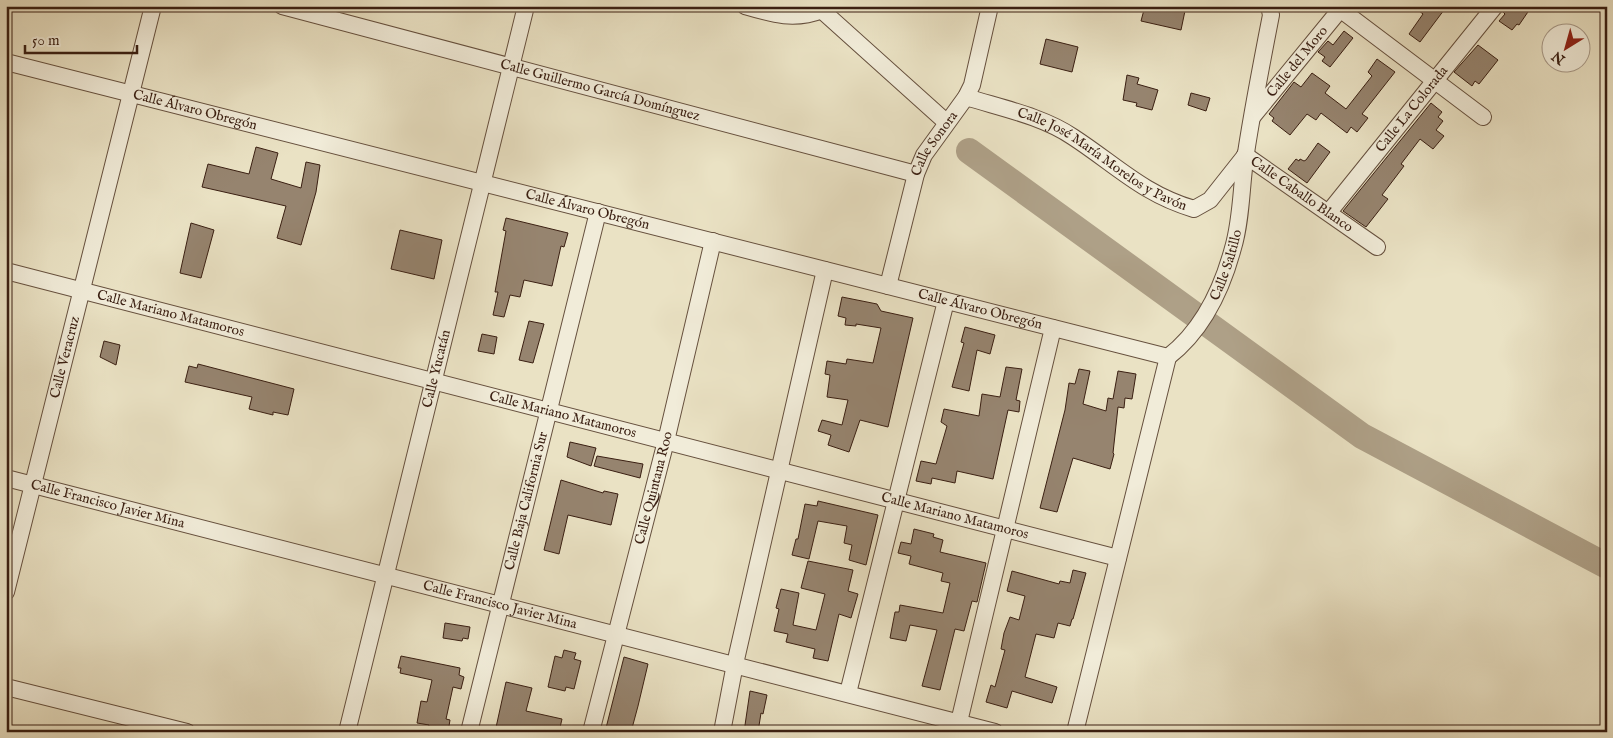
<svg xmlns="http://www.w3.org/2000/svg" width="1613" height="738" viewBox="0 0 1613 738" font-family="'IM FELL English',serif">
	<rect width="100%" height="100%" fill="#eae2c4"/>
	<filter id="stains"><feTurbulence type="fractalNoise" baseFrequency=".004" numOctaves="4"/><feColorMatrix values="0 0 0 0 .2 0 0 0 0 .09 0 0 0 0 .02 0 0 0 .5 -.17"/></filter>
	<radialGradient id="worn" r=".72"><stop offset=".6" stop-color="#630" stop-opacity="0"/><stop offset="1" stop-color="#630" stop-opacity=".3"/></radialGradient>
	<g fill="none" stroke-linecap="round" stroke-linejoin="round">
		<polyline stroke="#aea087" stroke-width="26" points="969,151 1362,436 1607,566"/>
	</g>
	<g fill="#96846f" stroke="#3a1f12">
		<polygon points="1145,6 1186,6 1181,30 1141,21"/>
		<polygon points="1413,6 1447,6 1420,42 1409,34 1423,14"/>
		<polygon points="1505,6 1532,6 1519,25 1517,24 1512,30 1499,21 1505,14 1503,12"/>
		<polygon points="1344,31 1353,38 1330,67 1322,61 1325,57 1318,52 1328,41 1333,45"/>
		<polygon points="1046,39 1078,47 1072,72 1040,64"/>
		<polygon points="1478,45 1498,60 1479,84 1475,81 1472,86 1454,72"/>
		<polygon points="1377,59 1395,72 1362,114 1368,118 1357,132 1351,127 1347,133 1321,113 1316,120 1307,114 1290,135 1272,121 1274,118 1269,114 1294,82 1301,87 1312,73 1330,86 1325,93 1346,109 1372,76 1368,72"/>
		<polygon points="1127,75 1139,78 1137,84 1158,90 1152,110 1136,106 1137,103 1123,100"/>
		<polygon points="1191,93 1210,98 1206,111 1188,105"/>
		<polygon points="1431,103 1442,112 1438,117 1443,121 1436,130 1444,136 1433,149 1420,139 1401,164 1404,166 1382,195 1388,199 1366,227 1343,211"/>
		<polygon points="1318,143 1330,152 1307,183 1288,169 1296,159 1299,161 1300,159 1304,161 1306,160"/>
		<polygon points="256,147 278,153 271,179 301,188 306,162 320,165 316,192 301,245 277,238 286,206 202,187 208,164 249,174"/>
		<polygon points="506,218 568,233 564,247 561,246 552,286 524,280 520,297 510,295 504,317 493,315 498,292 495,292 506,231 503,230"/>
		<polygon points="191,223 214,230 201,278 180,273"/>
		<polygon points="400,230 442,240 434,279 391,269"/>
		<polygon points="842,297 877,304 881,311 913,318 888,427 860,420 849,452 828,445 831,435 818,431 822,420 842,425 848,400 827,397 830,375 825,374 827,361 846,364 847,359 873,363 881,328 856,324 856,326 845,325 846,318 838,316"/>
		<polygon points="529,321 544,324 533,363 519,360"/>
		<polygon points="965,327 995,335 990,354 977,350 969,391 952,387 964,343 961,342"/>
		<polygon points="482,334 497,337 494,354 478,351"/>
		<polygon points="104,341 120,345 116,365 100,357"/>
		<polygon points="198,364 294,389 288,415 273,412 273,415 249,409 252,397 185,382 189,366 197,368"/>
		<polygon points="1006,367 1022,369 1016,400 1020,401 1019,412 1008,410 993,479 957,471 955,483 932,478 931,484 916,481 921,461 936,464 947,426 941,422 944,409 979,416 982,394 1000,397"/>
		<polygon points="1079,369 1090,371 1083,404 1106,411 1108,398 1113,399 1118,371 1136,374 1132,399 1125,398 1124,408 1118,407 1113,453 1114,454 1110,469 1073,458 1057,512 1040,508 1065,410 1069,383 1075,384"/>
		<polygon points="570,442 596,448 591,466 567,457"/>
		<polygon points="597,456 643,464 640,478 594,466"/>
		<polygon points="561,480 603,493 604,491 618,494 611,525 568,515 559,554 544,550"/>
		<polygon points="818,501 878,515 866,565 849,560 852,545 844,543 847,526 818,521 809,559 792,555 796,539 798,539 805,504 817,506"/>
		<polygon points="914,529 934,534 933,537 943,540 940,552 986,563 977,602 972,601 964,631 955,629 940,690 922,686 937,630 910,625 906,641 890,638 895,612 899,612 900,605 943,613 950,583 941,581 943,573 909,564 911,556 898,553 901,542 911,544"/>
		<polygon points="808,561 853,570 848,591 858,594 851,618 839,614 828,661 813,658 815,649 786,642 788,634 774,631 779,609 776,608 781,589 799,593 793,625 816,630 825,594 801,588"/>
		<polygon points="1073,570 1086,573 1073,619 1072,619 1070,626 1058,623 1054,638 1036,634 1025,677 1057,687 1052,703 1012,691 1007,708 986,702 991,685 995,687 1005,650 1001,649 1004,633 1010,617 1019,620 1025,596 1007,591 1012,571 1059,584 1060,581 1070,583"/>
		<polygon points="445,623 470,627 468,639 463,638 462,641 443,638"/>
		<polygon points="564,650 576,653 574,659 581,661 574,689 566,687 565,691 548,687 555,656 562,658"/>
		<polygon points="401,656 460,668 459,675 464,677 461,689 453,687 446,719 450,720 448,732 427,732 429,725 417,723 421,701 427,702 432,680 400,673 401,668 398,668"/>
		<polygon points="624,657 648,664 638,706 631,732 605,732"/>
		<polygon points="506,682 532,688 526,711 562,719 559,732 495,732"/>
		<polygon points="750,691 767,695 763,714 761,713 758,732 744,732"/>
	</g>
	<g fill="none" stroke-linecap="round" stroke-linejoin="round">
		<defs>
			<g id="minor">
				<path id="s1" d="M282,6L916,174"/>
				<path d="M745,6C772,14 794,21 822,10"/>
				<polyline points="817,6 946,122"/>
				<polyline points="1336,6 1483,117"/>
				<path id="s2" d="M6,62L1168,357"/>
				<path id="s3" d="M966,97C1001,108 1042,116 1073,137C1116,165 1143,194 1194,209L1210,200L1244,157"/>
				<path id="s4" d="M1253,116L1343,6"/>
				<path id="s5" d="M1245,155L1377,247"/>
				<path id="s6" d="M1329,212L1495,6"/>
				<path id="s7" d="M6,271L1118,558"/>
				<path id="s8" d="M888,286L916,174L924,155L966,97L972,85L990,6"/>
				<path id="s9" d="M1168,357C1203,330 1222,289 1233,248C1242,218 1241,184 1246,153C1253,107 1262,61 1271,15L1269,6"/>
				<path id="s10" d="M6,478L995,732"/>
				<path id="s11" d="M6,592L153,6"/>
				<polyline points="6,687 187,732"/>
				<polyline points="848,693 946,301"/>
				<polyline points="959,722 1053,328"/>
				<path id="s12" d="M347,732L526,6"/>
				<path id="s13" d="M469,732L598,212"/>
				<path id="s14" d="M591,732L666,441L713,241"/>
				<polyline points="722,732 735,664 825,270"/>
				<polyline points="1075,732 1168,357"/>
			</g>
		</defs>
		<use href="#minor" stroke="#66503e" stroke-width="18"/>
		<use href="#minor" stroke="#f1ecd9" stroke-width="16"/>
	</g>
	<g text-anchor="middle" dominant-baseline="central" stroke-width="4" stroke-linejoin="round" paint-order="stroke">
		<g font-size="14" fill="#3a1f12" stroke="#f1ecd9">
			<text stroke="none"><textPath href="#s4" startOffset="70">Calle del Moro</textPath></text>
			<text stroke="none"><textPath href="#s1" startOffset="329">Calle Guillermo García Domínguez</textPath></text>
			<text stroke="none"><textPath href="#s6" startOffset="132">Calle La Colorada</textPath></text>
			<text stroke="none"><textPath href="#s2" startOffset="195">Calle Álvaro Obregón</textPath></text>
			<text stroke="none"><textPath href="#s8" startOffset="151">Calle Sonora</textPath></text>
			<text stroke="none"><textPath href="#s3" startOffset="151">Calle José María Morelos y Pavón</textPath></text>
			<text stroke="none"><textPath href="#s5" startOffset="69">Calle Caballo Blanco</textPath></text>
			<text stroke="none"><textPath href="#s2" startOffset="600">Calle Álvaro Obregón</textPath></text>
			<text stroke="none"><textPath href="#s9" startOffset="111">Calle Saltillo</textPath></text>
			<text stroke="none"><textPath href="#s2" startOffset="1005">Calle Álvaro Obregón</textPath></text>
			<text stroke="none"><textPath href="#s7" startOffset="170">Calle Mariano Matamoros</textPath></text>
			<text stroke="none"><textPath href="#s11" startOffset="242">Calle Veracruz</textPath></text>
			<text stroke="none"><textPath href="#s12" startOffset="374">Calle Yucatán</textPath></text>
			<text stroke="none"><textPath href="#s7" startOffset="575">Calle Mariano Matamoros</textPath></text>
			<text stroke="none"><textPath href="#s14" startOffset="252">Calle Quintana Roo</textPath></text>
			<text stroke="none"><textPath href="#s13" startOffset="238">Calle Baja California Sur</textPath></text>
			<text stroke="none"><textPath href="#s10" startOffset="105">Calle Francisco Javier Mina</textPath></text>
			<text stroke="none"><textPath href="#s7" startOffset="980">Calle Mariano Matamoros</textPath></text>
			<text stroke="none"><textPath href="#s10" startOffset="510">Calle Francisco Javier Mina</textPath></text>
		</g>
	</g>
	<rect width="1613" height="738" fill="none" stroke="#eae2c4" stroke-width="25"/>
	<rect x="8" y="8" width="1598" height="723" fill="none" stroke="#3a1f12" stroke-width="2.5"/>
	<rect x="12" y="12" width="1588" height="713" fill="none" stroke="#3a1f12"/>
	<g transform="translate(1566 48) rotate(217)"><circle r="24" fill="#f1ecd9" stroke="#a89a89"/>
	<path d="M0-4L9 19L0 12L-9 19Z" fill="#8f2418"/>
	<text y="-8" font-size="14" font-weight="bold" text-anchor="middle" fill="#3a1f12">N</text>
	</g>
	<path d="M25 45v8h112v-8" fill="none" stroke="#3a1f12" stroke-width="2.5"/>
	<text x="32" y="45" font-size="15" fill="#3a1f12" stroke="#f1ecd9" stroke-width="4" paint-order="stroke">50 m</text>
	<rect width="100%" height="100%" filter="url(#stains)"/>
	<rect width="100%" height="100%" fill="url(#worn)"/>
</svg>
